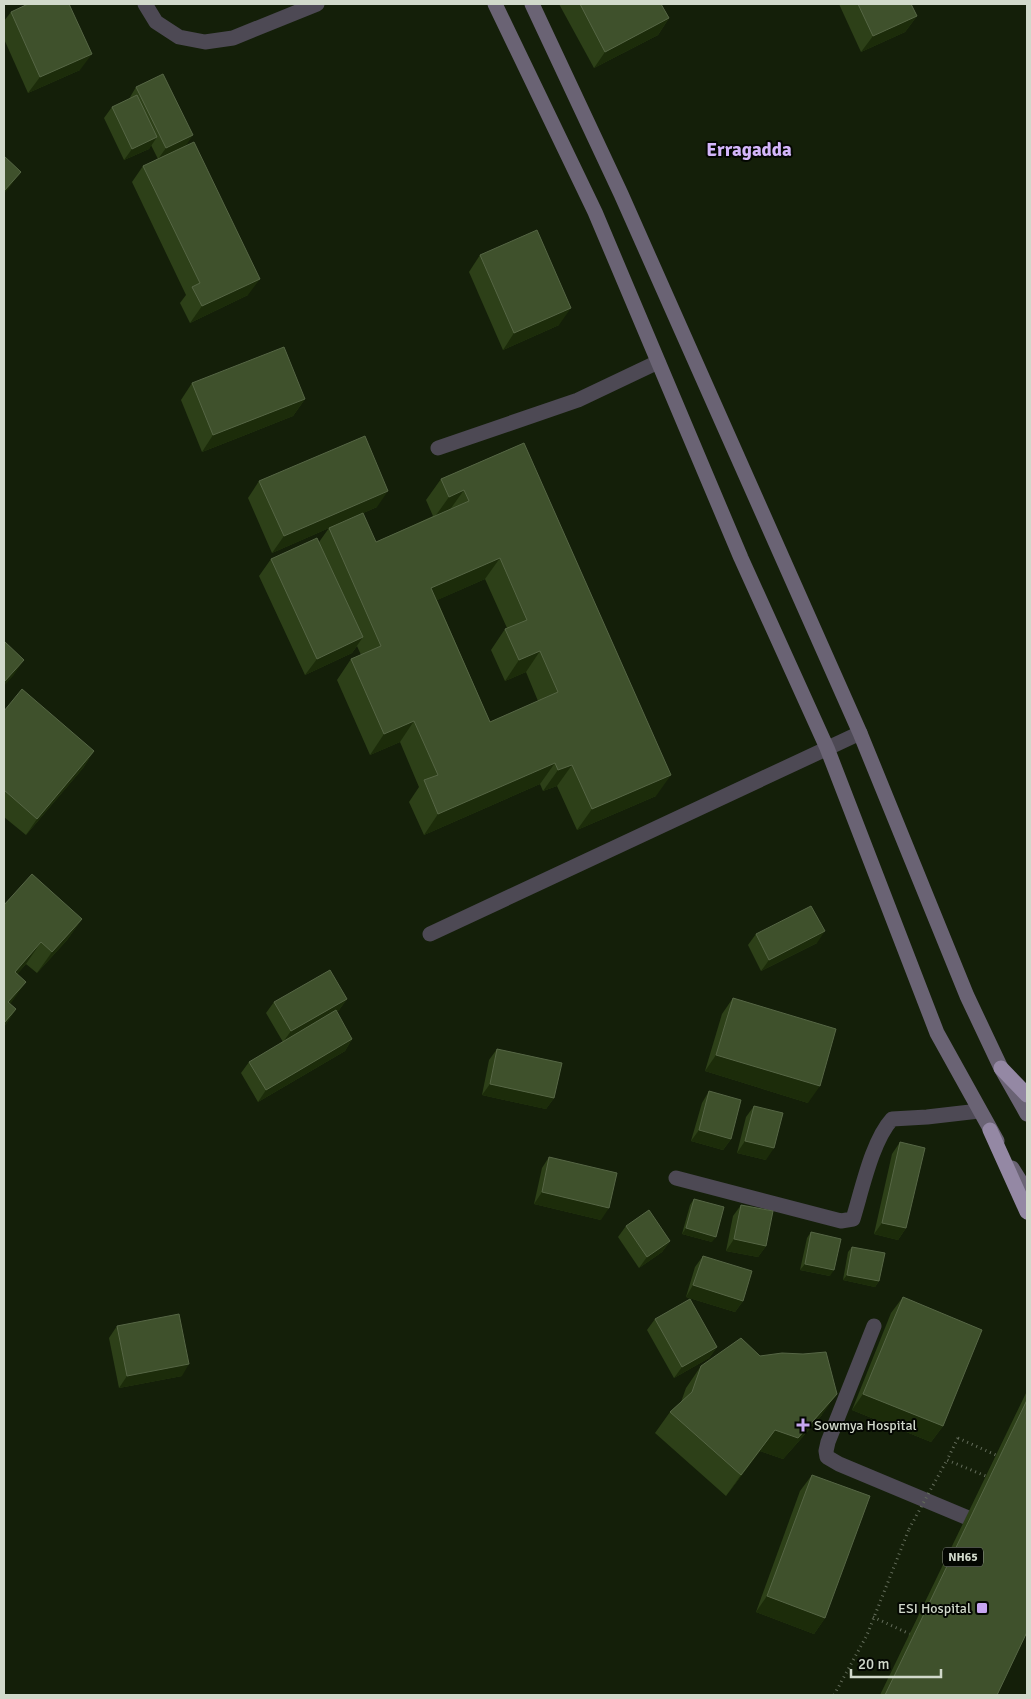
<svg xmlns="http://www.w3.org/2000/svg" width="1031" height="1699" viewBox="0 0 1031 1699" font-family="Signika,sans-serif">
	<rect width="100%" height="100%" fill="#141f09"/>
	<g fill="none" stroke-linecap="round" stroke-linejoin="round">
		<g stroke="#646d5b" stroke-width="3" stroke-dasharray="1 4" stroke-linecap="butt">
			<polyline points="958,1438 998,1456"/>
			<polyline points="873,1617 914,1636"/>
			<polyline points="834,1695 867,1635 909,1529"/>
		</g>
		<g stroke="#4d4954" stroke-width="15">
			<polyline points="145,4 156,22 179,37 205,42 233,38 317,4"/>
			<polyline points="438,448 578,400 658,362"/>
			<polyline points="430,934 860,733"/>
			<path d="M676,1178L841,1221L853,1219C862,1190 872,1141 892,1119L927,1117L979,1111"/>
		</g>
		<polyline stroke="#4d4954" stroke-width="15" points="874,1326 828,1442 826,1451 827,1457 839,1464 980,1523"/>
		<g stroke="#6a6374" stroke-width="15">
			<polyline points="495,4 595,212 741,558 827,748 937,1033 997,1141"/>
			<polyline points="532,4 621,194 860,733 967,996 1001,1068 1027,1114"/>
			<polyline points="1012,1168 1027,1192"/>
		</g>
		<g stroke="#9488a4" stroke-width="15">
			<polyline points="1001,1068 1027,1095"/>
			<polyline points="990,1130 1027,1212"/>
		</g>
		<g stroke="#646d5b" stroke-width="3" stroke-dasharray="1 4" stroke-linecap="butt">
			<polyline points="958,1438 947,1460 988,1477"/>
			<polyline points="909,1529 947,1460"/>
		</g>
	</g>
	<g fill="#2d4018" fill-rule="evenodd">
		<polygon points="559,4 661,4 669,18 658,35 594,68"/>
		<polygon points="839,4 911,4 917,16 905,32 861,52"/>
		<polygon points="11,12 80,70 28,93 4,39 4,21"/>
		<polygon points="136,87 185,146 248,295 190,323 180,303 186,295 132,182 143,166 158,159 151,145 149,149 124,160 104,118 112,107 129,99"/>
		<polygon points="480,255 559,325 503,350 469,272"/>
		<polygon points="192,383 305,399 293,416 202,452 181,400"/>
		<path d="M524,443L656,796L577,830L557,786L543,791L540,784L424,835L409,802L419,787L400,742L370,755L337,680L351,659L361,655L357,646L352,653L305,675L259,576L271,559L319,542L329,528L376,542L433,516L426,500L441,479ZM485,579L507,628L505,629L491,650L505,681L526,672L538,701L490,722L437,600Z"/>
		<polygon points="259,481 377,507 272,553 248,498"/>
		<polygon points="4,711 94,751 83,768 26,835 4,817"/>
		<polygon points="4,905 82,919 67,940 37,973 26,964 17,974 10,1004 16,1009 4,1027"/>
		<polygon points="756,934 817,943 761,971 748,945"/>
		<polygon points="733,998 808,1103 705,1071 722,1014"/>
		<polygon points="347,999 339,1010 336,1012 352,1039 345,1051 258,1102 241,1073 249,1062 283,1042 266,1013 274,1002"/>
		<polygon points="497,1049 554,1098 546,1109 482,1095 489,1060"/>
		<polygon points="709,1091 731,1139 723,1150 691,1141 702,1103"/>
		<polygon points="754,1106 766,1160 737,1153 746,1117"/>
		<polygon points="900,1142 906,1228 898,1240 874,1234 892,1154"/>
		<polygon points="549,1157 601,1220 534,1204 542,1168"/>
		<polygon points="694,1199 712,1242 682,1234 690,1205"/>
		<polygon points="741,1205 766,1246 758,1257 726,1251 733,1216"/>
		<polygon points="626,1226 670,1241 662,1252 639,1268 618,1237"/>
		<polygon points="811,1232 830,1276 800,1270 807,1238"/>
		<polygon points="852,1247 879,1281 875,1287 843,1280 848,1252"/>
		<polygon points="703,1256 743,1301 735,1312 686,1297 695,1267"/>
		<polygon points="903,1297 943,1426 931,1442 852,1410 891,1313"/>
		<polygon points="655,1319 717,1347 709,1358 674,1378 647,1330"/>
		<polygon points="117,1326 182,1376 119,1388 109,1338"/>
		<polygon points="701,1366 822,1415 783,1459 760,1451 726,1496 655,1433 670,1412 681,1402 686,1388"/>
		<polygon points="1027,1391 1027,1632 997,1695 880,1695"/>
		<polygon points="812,1475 825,1618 814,1634 756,1612 800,1491"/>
	</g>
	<g fill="#1c2c0a">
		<polygon points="917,16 905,32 861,52 873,36"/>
		<polygon points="669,18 658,35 594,68 605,52"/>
		<polygon points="92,54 80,70 28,93 40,77"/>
		<polygon points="193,135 185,147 158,159 166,148"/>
		<polygon points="157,137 149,149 124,160 132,149"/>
		<polygon points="21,172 9,188 4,194 4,191"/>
		<polygon points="260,279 248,295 190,323 202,306"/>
		<polygon points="571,308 559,325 503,350 514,333"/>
		<polygon points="305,399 293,416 202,452 213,435"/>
		<polygon points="464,490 449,511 434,518 449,497"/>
		<polygon points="388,491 377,507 272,553 284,536"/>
		<polygon points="500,558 485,579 417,609 431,588"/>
		<polygon points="363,637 352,653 305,675 317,659"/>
		<polygon points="540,651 526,672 505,681 519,660"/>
		<polygon points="24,660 13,676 4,686 4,682"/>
		<polygon points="414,721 400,742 370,755 384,734"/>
		<polygon points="94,751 83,768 26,835 37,819"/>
		<polygon points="555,763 540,784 424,835 438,814"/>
		<polygon points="572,765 557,786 543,791 558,770"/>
		<polygon points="671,775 656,796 577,830 592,809"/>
		<polygon points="82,919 67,940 37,973 52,952"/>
		<polygon points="825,931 817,943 761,971 769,960"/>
		<polygon points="41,942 26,964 4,989 15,972"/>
		<polygon points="26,982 11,1003 4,1011 8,1002"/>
		<polygon points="347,999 339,1010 283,1042 291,1031"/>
		<polygon points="16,1009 4,1027 4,1023"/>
		<polygon points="352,1039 345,1051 258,1102 266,1090"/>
		<polygon points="716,1055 820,1086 808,1103 705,1071"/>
		<polygon points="490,1084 554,1098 546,1109 482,1095"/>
		<polygon points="699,1130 731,1139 723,1150 691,1141"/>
		<polygon points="745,1141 774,1148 766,1160 737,1153"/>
		<polygon points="542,1192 609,1208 601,1220 534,1204"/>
		<polygon points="882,1223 906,1228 898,1240 874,1234"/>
		<polygon points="686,1228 716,1237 712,1242 682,1234"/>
		<polygon points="734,1239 766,1246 758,1257 726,1251"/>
		<polygon points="670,1241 662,1252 639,1268 647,1257"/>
		<polygon points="805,1264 834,1270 830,1276 800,1270"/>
		<polygon points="847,1275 879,1281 875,1287 843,1280"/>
		<polygon points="693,1285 743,1301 735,1312 686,1297"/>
		<polygon points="717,1347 709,1358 674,1378 682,1367"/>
		<polygon points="189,1364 182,1376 119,1388 127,1376"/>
		<polygon points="837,1394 822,1415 783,1459 760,1451 726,1496 741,1475 775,1430"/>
		<polygon points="863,1394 943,1426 931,1442 852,1410"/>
		<polygon points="767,1596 825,1618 814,1634 756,1612"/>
	</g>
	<g fill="#3f512c" stroke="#566645" fill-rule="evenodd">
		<polygon points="28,4 69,4 92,54 40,77 11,12"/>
		<polygon points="580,4 661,4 669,18 605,52"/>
		<polygon points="858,4 911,4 917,16 873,36"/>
		<polygon points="163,74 193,135 166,148 136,87"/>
		<polygon points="137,95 157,137 132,149 112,107"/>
		<polygon points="194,142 260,279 202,306 192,287 200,283 143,166"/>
		<polygon points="4,156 21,172 4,191"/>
		<polygon points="537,230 571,308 514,333 480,255"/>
		<polygon points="284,347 305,399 213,435 192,383"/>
		<polygon points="365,436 388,491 284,536 259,481"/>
		<path d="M524,443L671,775L592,809L572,765L558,770L555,763L438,814L424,780L438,775L414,721L384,734L351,659L381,646L329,528L363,513L376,542L469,501L464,490L449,497L441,479ZM500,558L527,620L505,629L519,660L540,651L558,692L490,722L431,588Z"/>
		<polygon points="317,538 363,637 317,659 271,559"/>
		<polygon points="4,641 24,660 4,682"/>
		<polygon points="22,689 94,751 37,819 4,790 4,711"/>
		<polygon points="32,874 82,919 52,952 41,942 15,972 26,982 8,1002 16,1009 4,1023 4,905"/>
		<polygon points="811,906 825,931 769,960 756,934"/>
		<polygon points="330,970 347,999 291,1031 274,1002"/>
		<polygon points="733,998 836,1029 820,1086 716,1055"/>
		<polygon points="336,1010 352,1039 266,1090 249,1062"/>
		<polygon points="497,1049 562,1063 554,1098 490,1084"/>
		<polygon points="709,1091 741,1100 731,1139 699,1130"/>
		<polygon points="754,1106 783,1113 774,1148 745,1141"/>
		<polygon points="900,1142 925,1148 906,1228 882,1223"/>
		<polygon points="549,1157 617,1173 609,1208 542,1192"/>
		<polygon points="694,1199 724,1207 716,1237 686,1228"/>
		<polygon points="741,1205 773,1211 766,1246 734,1239"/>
		<polygon points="649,1210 670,1241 647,1257 626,1226"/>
		<polygon points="811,1232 841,1239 834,1270 805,1264"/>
		<polygon points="852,1247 885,1253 879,1281 847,1275"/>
		<polygon points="703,1256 752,1271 743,1301 693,1285"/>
		<polygon points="903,1297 982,1330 943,1426 863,1394"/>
		<polygon points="690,1299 717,1347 682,1367 655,1319"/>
		<polygon points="179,1314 189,1364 127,1376 117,1326"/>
		<polygon points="741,1338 760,1356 782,1353 803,1354 826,1352 837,1394 798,1438 775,1430 741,1475 670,1412 692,1392 701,1366"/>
		<polygon points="1027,1400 1027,1632 997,1695 885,1695"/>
		<polygon points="812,1475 870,1496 825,1618 767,1596"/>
	</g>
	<g fill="#c6a6f0" stroke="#040702" stroke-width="2">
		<path d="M800.5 1417.5h5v5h5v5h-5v5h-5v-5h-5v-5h5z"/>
		<rect x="976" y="1602" width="12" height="12" rx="2.5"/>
	</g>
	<g text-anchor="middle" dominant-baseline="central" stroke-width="4" stroke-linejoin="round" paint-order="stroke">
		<rect fill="#040702" stroke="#949a8f" stroke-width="1" x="943" y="1547.5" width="40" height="19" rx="4"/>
		<g font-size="12" font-weight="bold" fill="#d1d9cb">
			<text x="963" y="1557">NH65</text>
		</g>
		<g font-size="14" fill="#d1d9cb" stroke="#040702" text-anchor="start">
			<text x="814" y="1425">Sowmya Hospital</text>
			<text x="971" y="1608" text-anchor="end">ESI Hospital</text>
		</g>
		<g font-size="19" font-weight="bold" fill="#d4b6fb" stroke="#040702">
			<text x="749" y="150">Erragadda</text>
		</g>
	</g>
	<rect width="1031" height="1699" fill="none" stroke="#d1d9cb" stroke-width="10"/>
	<path d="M851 1669v8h90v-8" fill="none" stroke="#d1d9cb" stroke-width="2.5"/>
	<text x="858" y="1669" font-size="15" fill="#d1d9cb" stroke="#040702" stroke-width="4" paint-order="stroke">20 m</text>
</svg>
